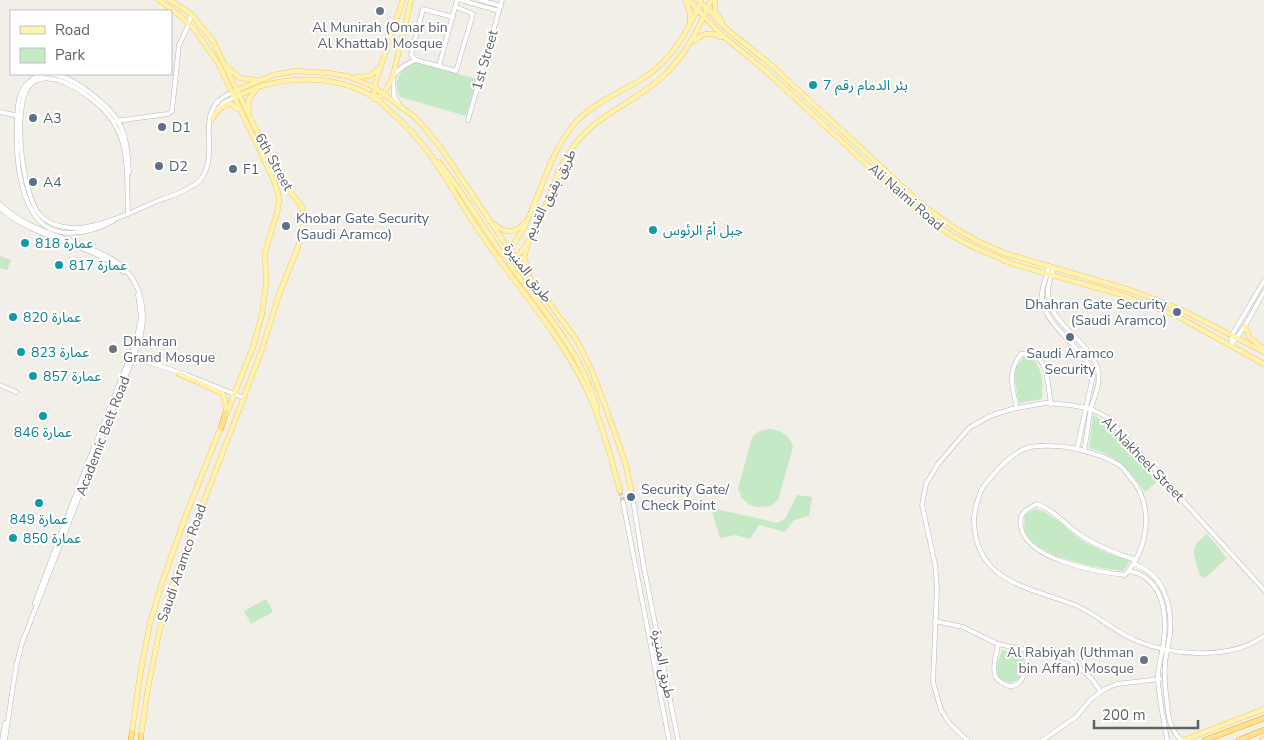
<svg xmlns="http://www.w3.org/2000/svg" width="1264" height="740" viewBox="0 0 1264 740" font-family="'Nunito Sans','Noto Sans Arabic',sans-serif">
	<rect width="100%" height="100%" fill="#f1efe8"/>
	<g fill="#c5e8c5">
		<path d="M415,62L477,79L466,116L400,97C391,81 401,69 415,62Z"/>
		<polygon points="0,256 11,260 7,270 0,268"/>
		<path d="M1024,357H1032C1043,370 1043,382 1042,399L1019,403C1016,385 1010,371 1024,357Z"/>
		<path d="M1093,415L1106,422L1158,481L1145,492C1131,471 1115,454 1089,448Z"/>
		<path d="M769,429C781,430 789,435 793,447L778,500L770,506L756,507L748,504L742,498L738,489L752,437L759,431Z"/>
		<polygon points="797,495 812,497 809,516 794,520 785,532 759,525 750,539 736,535 720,538 711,508 778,523 785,519"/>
		<path d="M1035,509C1054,513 1068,531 1083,541C1098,550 1114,555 1130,561L1123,571C1097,568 1046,559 1028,537C1024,531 1024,522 1025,515Z"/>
		<path d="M1207,534L1227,558L1205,578L1200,576C1195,555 1187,549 1207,534Z"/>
		<polygon points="266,599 273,612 251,624 244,611"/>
		<path d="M1002,650L1024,656C1023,662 1023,670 1021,676C1016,686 999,684 997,673C996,666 1000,657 1002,650Z"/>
	</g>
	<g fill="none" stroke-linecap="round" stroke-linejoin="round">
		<g stroke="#ccccc8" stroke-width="4.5" stroke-dasharray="4.5 2" stroke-linecap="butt">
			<polyline points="631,489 633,500"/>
			<polyline points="620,491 623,502"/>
		</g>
		<defs>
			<g id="minor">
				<polyline points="461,0 499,11"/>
				<polyline points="480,0 501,6"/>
				<polyline points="453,17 423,9 411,55 416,60 456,71 473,14 456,7"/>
				<polyline points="439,66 457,0"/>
				<path d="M400,106L394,96L393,76C400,68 406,63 416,60"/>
				<polyline points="217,110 225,102 233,98"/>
				<polyline points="0,112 19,116"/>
				<polyline points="468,120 502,0"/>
				<polyline points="116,121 168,114 172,111 179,45 189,24 191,14"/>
				<path d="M0,204C30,234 74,237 110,258C142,276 149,312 138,345L22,643L16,667L5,740"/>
				<path d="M0,208C35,240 88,241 124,272"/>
				<path d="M128,214C126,167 133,129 90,98C81,91 72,85 61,81C50,78 38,76 29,86C12,107 22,198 41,216C52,227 72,230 87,227C111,222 135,211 157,201C169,197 182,193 192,186C196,184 201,180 203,176C220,148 192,109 231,93"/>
				<path d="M113,221C89,234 52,242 34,214C19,192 16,155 17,130C17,115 16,94 28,83C46,64 73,80 89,92C123,117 127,133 129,173"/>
				<path d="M1049,266C1047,275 1043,284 1042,293C1040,326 1085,345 1093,376L1077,449"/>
				<path d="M1053,268C1052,276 1047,285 1048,294C1049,323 1088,340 1097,367C1102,381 1095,395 1091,408C1088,422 1087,437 1084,451"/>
				<polyline points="1231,345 1232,335 1264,281"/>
				<polyline points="1231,345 1245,326 1264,292"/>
				<polyline points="133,357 187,375 244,398"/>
				<polyline points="0,385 16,392"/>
				<path d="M1017,408C1012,387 1007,372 1021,354C1050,350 1047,384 1051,404"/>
				<polyline points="633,500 644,568 678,740"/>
				<polyline points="623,502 669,740"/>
				<path d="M1136,560C1117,554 1099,547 1082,536C1066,526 1055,510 1037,504C1026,509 1018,514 1021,527C1027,560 1097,572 1125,575C1149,547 1155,504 1129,476C1126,472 1123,467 1119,465C1105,456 1089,452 1073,448C1060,446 1036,444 1024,449C1012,455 1001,465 992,476C989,480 983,485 981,491C978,498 974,512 974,520C975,583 1030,587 1075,605C1097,614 1114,632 1137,641C1173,656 1231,660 1264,636"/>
				<path d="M1134,564C1164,574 1172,605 1170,633C1169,643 1166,653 1165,664C1164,677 1165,689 1167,702C1168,717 1170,729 1181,740"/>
				<path d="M1129,571C1133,572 1139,573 1143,576C1166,590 1167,622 1163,646C1162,656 1158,665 1158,676C1158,697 1164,719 1167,740"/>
				<polyline points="35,603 85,470 136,342 141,318 138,295"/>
				<polyline points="935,621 963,627 998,644 1069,659 1092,679 1101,692"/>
				<path d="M998,644C997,653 992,666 995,675C996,680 1002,683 1006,685C1025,692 1027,662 1029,651"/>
				<polyline points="2,740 5,723"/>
				<polyline points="967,740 950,724 941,710 933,682 937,587 935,564 922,505 926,484 938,464 969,428 990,416 1012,409 1045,403 1070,405 1091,409 1107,417 1264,590"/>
				<polyline points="1043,740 1076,717 1091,699 1105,689 1117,684 1160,679"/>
			</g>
			<g id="major">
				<polyline points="159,0 179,15 194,29 218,63 273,178 278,193 279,202 277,213 265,252 266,283 262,314 253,347 226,415"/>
				<polyline points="688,0 723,36 767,72 917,211 951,235 973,247 1013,264 1119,294 1172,314"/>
				<polyline points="698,0 729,31 770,64 920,203 953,227 977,241 1007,254 1130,290 1175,307"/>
				<polyline points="715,0 715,11 722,22"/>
				<polyline points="686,1 690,13 690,23"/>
				<path d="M695,41C703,32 711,32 721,37"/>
				<polyline points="227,67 240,78 257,80"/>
				<polyline points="356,77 370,76 379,68"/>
				<polyline points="235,91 273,75 296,71 328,73 347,76 374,87 416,118 441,148 510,251 576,339 591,369 603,400 625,462 631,489"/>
				<path d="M237,96C245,93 253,89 261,86C298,75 342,77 375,98C381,102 387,108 392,113C432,147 449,186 477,228C512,281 555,327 584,384C601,418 610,455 620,491"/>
				<polyline points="375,99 384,94 393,76 411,0"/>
				<polyline points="375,99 374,87 403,0"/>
				<polyline points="249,109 248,100 256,90"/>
				<path d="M212,119C216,112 222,104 231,104L237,109"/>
				<path d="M439,162L459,189L500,251L508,258L514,259C543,232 548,186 568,154C593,115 628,107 660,79C685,57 698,30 711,0"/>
				<path d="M495,225C505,233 516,234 524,223"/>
				<polyline points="528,243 524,258 529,273"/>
				<polyline points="1182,310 1264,352"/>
				<polyline points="1179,317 1264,364"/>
				<polyline points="1245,326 1249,337 1264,349"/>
				<polyline points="179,374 222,393 225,399 226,412"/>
				<path d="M597,408C583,355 545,311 512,268C510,264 508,259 509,254C511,245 520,236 524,228C541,193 550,151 576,122C594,103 617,94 639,81C671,62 687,33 701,1"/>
				<polyline points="132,732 140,675 150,623 162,583 186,515 221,427"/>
				<polyline points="141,735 148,688 160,628 173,582 260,355 280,292 298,247 305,219 302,207 288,189 266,150 213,41 191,14 170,0"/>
				<polyline points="1184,740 1264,709"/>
				<polyline points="1262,740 1264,739"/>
			</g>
			<g id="highway">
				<polyline points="221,428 226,412"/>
				<polyline points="131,740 132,732"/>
				<polyline points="141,740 141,735"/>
				<polyline points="1205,740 1264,718"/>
				<polyline points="1239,740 1264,730"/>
			</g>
		</defs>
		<use href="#minor" stroke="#b5b8bc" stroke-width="5"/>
		<use href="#major" stroke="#f2c960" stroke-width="5.5"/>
		<use href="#highway" stroke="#f9ab00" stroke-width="6"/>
		<use href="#minor" stroke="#fff" stroke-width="4"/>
		<use href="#major" stroke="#fff2af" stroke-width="4.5"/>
		<use href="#highway" stroke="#fde293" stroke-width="5"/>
	</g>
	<g fill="#6b7280" stroke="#fff" stroke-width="2">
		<circle cx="380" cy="11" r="5"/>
		<circle cx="113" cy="349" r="5"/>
		<circle cx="1144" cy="660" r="5"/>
	</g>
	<g fill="#0f9aa8" stroke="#fff" stroke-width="2">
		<circle cx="813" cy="85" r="5"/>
		<circle cx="653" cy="230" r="5"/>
		<circle cx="25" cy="243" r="5"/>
		<circle cx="59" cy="265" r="5"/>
		<circle cx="13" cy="317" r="5"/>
		<circle cx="21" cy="352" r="5"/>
		<circle cx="33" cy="376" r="5"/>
		<circle cx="43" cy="416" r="5"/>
		<circle cx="39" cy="503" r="5"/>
		<circle cx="13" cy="538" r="5"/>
	</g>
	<g fill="#5c6f8a" stroke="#fff" stroke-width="2">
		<circle cx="33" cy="118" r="5"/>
		<circle cx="162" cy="127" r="5"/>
		<circle cx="159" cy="166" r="5"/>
		<circle cx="233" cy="169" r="5"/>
		<circle cx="33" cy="182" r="5"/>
		<circle cx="286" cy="226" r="5"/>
		<circle cx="1177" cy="312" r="5"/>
		<circle cx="1070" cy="337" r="5"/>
		<circle cx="631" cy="497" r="5"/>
	</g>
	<g text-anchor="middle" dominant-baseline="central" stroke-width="4" stroke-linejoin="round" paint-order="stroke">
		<g font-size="14" fill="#5b616d" stroke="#fff">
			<text x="380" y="27">Al Munirah (Omar bin<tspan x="380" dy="16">Al Khattab) Mosque</tspan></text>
			<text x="123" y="341" text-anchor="start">Dhahran<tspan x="123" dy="16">Grand Mosque</tspan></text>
			<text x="1134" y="652" text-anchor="end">Al Rabiyah (Uthman<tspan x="1134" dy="16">bin Affan) Mosque</tspan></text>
		</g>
		<g font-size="14" fill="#5f6368" stroke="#fff">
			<text transform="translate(485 60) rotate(-74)">1st Street</text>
			<text transform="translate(274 162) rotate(61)">6th Street</text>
			<text transform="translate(550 194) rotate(-63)">طريق بقيق القديم</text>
			<text transform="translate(906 197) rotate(41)">Ali Naimi Road</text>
			<text transform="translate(528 273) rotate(53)">طريق المنيرة</text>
			<text transform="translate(103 436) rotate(-69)">Academic Belt Road</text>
			<text transform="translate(1143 459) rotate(46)">Al Nakheel Street</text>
			<text transform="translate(182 563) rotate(-71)">Saudi Aramco Road</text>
			<text transform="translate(663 664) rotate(79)">طريق المنيرة</text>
		</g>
		<g font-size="14" fill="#0d838f" stroke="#fff" text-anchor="start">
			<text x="823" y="85">بئر الدمام رقم 7</text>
			<text x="663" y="230">جبل أمّ الرئوس</text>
			<text x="35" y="243">عمارة 818</text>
			<text x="69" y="265">عمارة 817</text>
			<text x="23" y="317">عمارة 820</text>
			<text x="31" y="352">عمارة 823</text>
			<text x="43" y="376">عمارة 857</text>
			<text x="43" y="432" text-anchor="middle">عمارة 846</text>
			<text x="39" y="519" text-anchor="middle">عمارة 849</text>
			<text x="23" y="538">عمارة 850</text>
		</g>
		<g font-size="14" fill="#4e5e75" stroke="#fff" text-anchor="start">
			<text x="43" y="118">A3</text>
			<text x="172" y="127">D1</text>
			<text x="169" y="166">D2</text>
			<text x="243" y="169">F1</text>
			<text x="43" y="182">A4</text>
			<text x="296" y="218">Khobar Gate Security<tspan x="296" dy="16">(Saudi Aramco)</tspan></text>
			<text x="1167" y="304" text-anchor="end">Dhahran Gate Security<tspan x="1167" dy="16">(Saudi Aramco)</tspan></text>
			<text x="1070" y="353" text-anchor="middle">Saudi Aramco<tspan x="1070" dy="16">Security</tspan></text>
			<text x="641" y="489">Security Gate/<tspan x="641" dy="16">Check Point</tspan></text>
		</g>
	</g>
	<rect x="10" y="10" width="162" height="65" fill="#ffffff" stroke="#bfc1c3"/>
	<rect x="20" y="26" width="25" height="8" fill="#fff2af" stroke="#bfc1c3"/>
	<text x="55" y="35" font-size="15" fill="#5f6368">Road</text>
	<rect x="20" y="48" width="25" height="15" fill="#c5e8c5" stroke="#bfc1c3"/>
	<text x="55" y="60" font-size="15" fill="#5f6368">Park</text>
	<path d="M1094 720v8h104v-8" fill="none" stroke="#5f6368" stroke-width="2.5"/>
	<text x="1102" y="720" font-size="15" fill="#5f6368" stroke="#ffffff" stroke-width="4" paint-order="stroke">200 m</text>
</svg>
